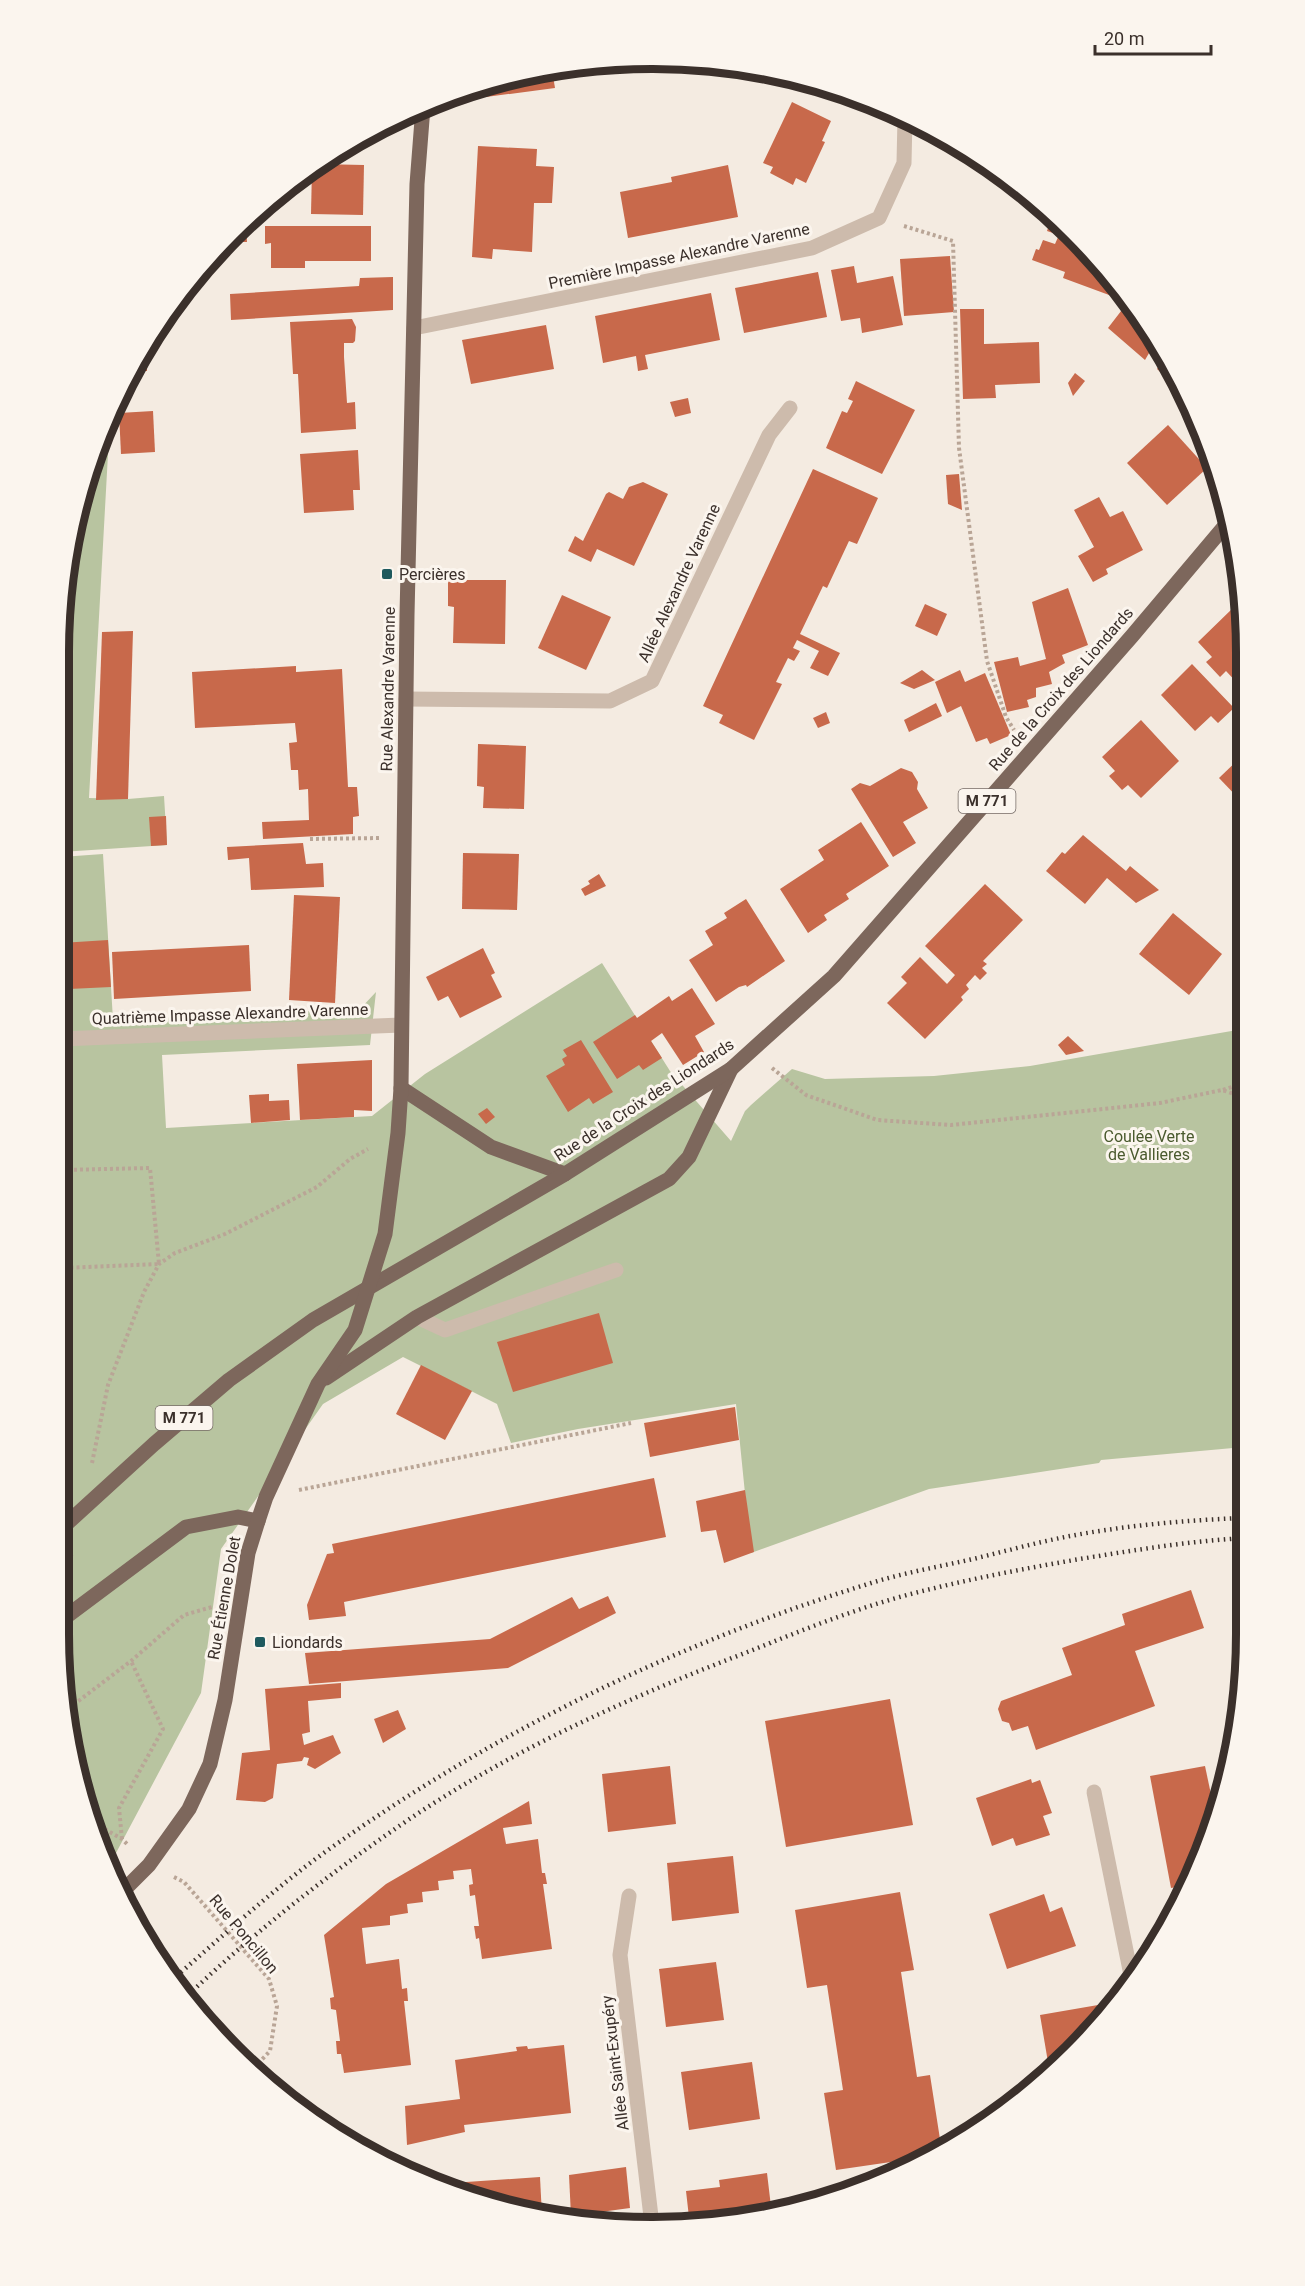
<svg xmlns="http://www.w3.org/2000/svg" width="1305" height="2286" viewBox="0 0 1305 2286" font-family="Roboto,sans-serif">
	<rect width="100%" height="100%" fill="#f4ebe1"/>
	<g fill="#b8c4a0">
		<polygon points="110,418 89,798 128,799 164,796 167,845 61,852 60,614 90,462"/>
		<polygon points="103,854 113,1020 360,1009 376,992 370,1045 162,1055 166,1128 372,1116 425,1074 602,963 670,1071 731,1141 745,1111 751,1105 792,1069 825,1079 934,1076 1030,1066 1243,1029 1244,1447 1101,1460 1099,1463 929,1489 751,1553 736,1404 578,1429 511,1443 497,1404 403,1357 323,1404 221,1549 201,1693 108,1868 90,1824 64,1711 61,857"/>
	</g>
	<g fill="#c8694b">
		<polygon points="552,70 555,88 486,97 484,84 499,79"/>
		<polygon points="771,73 794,79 772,82"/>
		<polygon points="792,102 831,121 822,141 825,142 806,183 796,178 793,185 770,173 773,167 763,163"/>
		<polygon points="478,146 537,149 536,166 554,167 552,203 534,203 532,252 493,249 492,259 472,257"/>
		<polygon points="318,164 364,165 363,215 311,214 312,168"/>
		<polygon points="728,165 738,217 628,238 620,192 672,182 671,177"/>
		<polygon points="1052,216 1072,232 1147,323 1156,341 1145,360 1108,328 1128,302 1063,278 1065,272 1032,260 1036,249 1039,250 1043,240 1055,244 1059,235 1047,231"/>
		<polygon points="244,225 246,225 247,242 226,242"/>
		<polygon points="265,226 371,226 371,261 305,261 305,268 271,268 271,243 265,244"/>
		<polygon points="950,256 954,312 904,316 900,259"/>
		<polygon points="854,266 857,283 893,276 903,325 862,333 860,318 841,321 831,270"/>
		<polygon points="818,272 827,317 744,333 735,288"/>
		<polygon points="393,277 393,310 231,320 230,294 359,286 360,278"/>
		<polygon points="711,293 720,340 645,355 648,369 638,371 636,356 603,363 595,316"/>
		<polygon points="960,309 984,309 984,344 1039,342 1040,383 995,385 996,398 963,399"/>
		<polygon points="352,319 356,327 355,341 353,343 344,343 344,357 347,403 355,402 356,429 301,433 298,374 293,374 290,322"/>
		<polygon points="546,325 554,369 471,384 462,340"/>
		<polygon points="140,353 147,353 147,371 131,371"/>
		<polygon points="1164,359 1179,389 1157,369"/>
		<polygon points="1075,373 1085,381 1073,396 1068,383"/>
		<polygon points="856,381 915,410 882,474 826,448 842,411 847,413 853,401 848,399"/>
		<polygon points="688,398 691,413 675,417 670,402"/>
		<polygon points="153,411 155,452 121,454 119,413"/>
		<polygon points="1168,425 1207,468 1167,505 1127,463"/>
		<polygon points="358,450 360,490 353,490 354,510 304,513 300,454"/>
		<polygon points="813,469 878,498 857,544 849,541 827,588 823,586 800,634 840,653 828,676 810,668 819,651 797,640 793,648 800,651 794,661 788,658 776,682 782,684 754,740 719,723 723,715 703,706"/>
		<polygon points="959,474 962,510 948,504 946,475"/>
		<polygon points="643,482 668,494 634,566 597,549 591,562 568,551 575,536 583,541 606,494 609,492 623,499 629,487"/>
		<polygon points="1099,497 1110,517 1123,511 1143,550 1106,569 1108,574 1093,582 1078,556 1094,547 1074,510"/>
		<polygon points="448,580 506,580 505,644 453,643 454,607 448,606"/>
		<polygon points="1068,588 1088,645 1062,655 1065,663 1049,672 1052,684 1036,688 1036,697 1027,700 1029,707 1007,712 994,662 1018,657 1020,666 1046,659 1032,602"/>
		<polygon points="562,595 611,617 586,670 538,648"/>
		<polygon points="1242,603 1242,688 1226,671 1220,677 1206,662 1212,657 1198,642 1234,607 1236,609"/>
		<polygon points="925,604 947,614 937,636 915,626"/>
		<polygon points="133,631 128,799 96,800 102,632"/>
		<polygon points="1192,664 1234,708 1218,723 1211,716 1195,731 1161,695"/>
		<polygon points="296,666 296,672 342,669 348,787 357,787 359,816 353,817 353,834 263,839 262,822 309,820 308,789 299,790 298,770 291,770 289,743 297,742 295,723 195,728 192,672"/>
		<polygon points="922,670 935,680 914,689 900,683"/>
		<polygon points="960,670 965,682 985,673 1011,735 990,744 987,738 976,742 961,706 947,713 935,682"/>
		<polygon points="936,703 942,716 909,732 904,720"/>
		<polygon points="826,712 830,723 818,728 813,718"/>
		<polygon points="1141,720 1179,761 1141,798 1128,785 1122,790 1109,776 1115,771 1102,757"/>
		<polygon points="478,744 526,746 524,809 483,808 484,787 477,786"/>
		<polygon points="1242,756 1242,802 1219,778"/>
		<polygon points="901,768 912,772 918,782 917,789 928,808 903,822 916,843 893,857 851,789 860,783 870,786"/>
		<polygon points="166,816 167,845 151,846 149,817"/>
		<polygon points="861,822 889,866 846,894 849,899 824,915 827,920 808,933 780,889 824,860 818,850"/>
		<polygon points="1083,835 1126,871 1130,866 1159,890 1136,903 1107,878 1085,904 1046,871 1062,852 1065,854"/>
		<polygon points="303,843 306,864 323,863 324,887 251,890 249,858 228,860 227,847"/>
		<polygon points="463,853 519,854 517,910 462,909"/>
		<polygon points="599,874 606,886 585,896 581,889 590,884 588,881"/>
		<polygon points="985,884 1023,920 983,961 987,964 982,968 987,973 980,980 975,975 966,985 969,989 961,997 963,1000 925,1039 887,1003 907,983 901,977 920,957 947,984 955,975 925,946"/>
		<polygon points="294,895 340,897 335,1003 289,1000"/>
		<polygon points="746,899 785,961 747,987 746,985 739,987 716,1002 689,960 713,945 705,931 727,918 724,913"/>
		<polygon points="1173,913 1222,954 1189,995 1139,954"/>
		<polygon points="108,940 111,987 69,989 69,996 61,996 61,943"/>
		<polygon points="249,945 251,991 114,999 112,952"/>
		<polygon points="483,948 495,973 491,975 502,997 460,1018 448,996 438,1001 426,977"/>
		<polygon points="692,988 715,1024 695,1036 704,1052 683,1065 662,1033 651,1041 662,1058 643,1070 639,1065 617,1079 593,1042 635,1015 637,1018 669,996 672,1001"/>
		<polygon points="1068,1036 1084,1051 1066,1055 1058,1045"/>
		<polygon points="581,1040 613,1092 593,1104 589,1098 568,1112 546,1076 565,1065 562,1059 567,1056 563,1050"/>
		<polygon points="372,1060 372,1111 354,1110 354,1117 300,1120 297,1064"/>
		<polygon points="269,1094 269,1101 289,1100 290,1120 251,1123 249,1095"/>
		<polygon points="487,1108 495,1117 486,1124 478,1114"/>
		<polygon points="599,1313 613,1363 513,1392 497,1342"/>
		<polygon points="421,1365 472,1391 445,1440 396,1414"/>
		<polygon points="735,1407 739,1440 650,1457 644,1423"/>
		<polygon points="654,1478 666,1537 344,1602 346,1616 309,1620 307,1605 327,1554 334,1553 332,1544"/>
		<polygon points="745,1490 754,1552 724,1563 716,1530 701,1532 696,1501"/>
		<polygon points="1191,1590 1204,1628 1135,1651 1155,1706 1036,1750 1028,1726 1012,1731 1009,1723 1002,1721 998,1709 1001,1701 1072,1675 1062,1648 1125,1625 1122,1614"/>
		<polygon points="608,1596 616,1613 508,1668 309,1684 305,1653 490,1639 572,1597 579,1609"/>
		<polygon points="341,1683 341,1698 308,1701 310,1732 302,1734 304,1745 333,1735 341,1753 315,1769 307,1765 309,1758 304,1757 302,1761 277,1764 273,1798 265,1802 236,1800 242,1753 270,1750 265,1689"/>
		<polygon points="890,1699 913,1825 786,1847 765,1721"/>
		<polygon points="398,1710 406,1729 383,1743 374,1719"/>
		<polygon points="670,1766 676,1824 608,1832 602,1774"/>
		<polygon points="1205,1766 1216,1818 1215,1824 1187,1885 1171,1888 1150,1776"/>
		<polygon points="1031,1779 1032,1783 1040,1780 1052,1813 1043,1816 1050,1835 1016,1846 1013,1838 992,1846 976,1798"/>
		<polygon points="529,1801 532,1824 503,1828 506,1844 538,1839 542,1873 545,1873 547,1884 543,1884 552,1949 482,1959 479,1938 476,1939 475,1932 474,1926 479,1926 475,1895 470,1896 469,1885 473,1884 471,1869 453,1871 454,1879 438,1881 439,1890 422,1892 423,1902 407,1904 408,1913 390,1916 390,1925 362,1928 366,1964 399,1959 402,1989 407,1988 408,2001 404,2001 411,2065 344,2073 341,2054 337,2054 336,2041 340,2041 336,2010 331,2009 330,1998 334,1997 324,1935 386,1884"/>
		<polygon points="733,1856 739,1913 672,1921 667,1863"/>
		<polygon points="900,1892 914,1970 901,1972 917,2077 930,2075 942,2152 932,2156 836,2170 824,2093 843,2090 827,1985 807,1988 795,1910"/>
		<polygon points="1044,1894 1050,1912 1062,1907 1076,1946 1007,1969 989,1914"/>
		<polygon points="716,1962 724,2020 666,2027 659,1969"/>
		<polygon points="1098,2005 1101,2023 1050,2074 1040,2015"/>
		<polygon points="564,2045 571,2113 464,2125 465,2132 407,2145 405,2106 460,2099 455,2060 517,2051 516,2047 527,2046 528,2049"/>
		<polygon points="752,2062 760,2119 689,2130 681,2072"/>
		<polygon points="378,2159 406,2160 406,2172 390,2166"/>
		<polygon points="626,2167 630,2208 571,2216 569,2175"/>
		<polygon points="767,2173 772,2215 690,2226 686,2191 720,2187 719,2180"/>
		<polygon points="540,2177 542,2216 498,2207 437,2184"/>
	</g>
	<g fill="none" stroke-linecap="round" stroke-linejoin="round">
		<g stroke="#b9a596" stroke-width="4" stroke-dasharray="3 3" stroke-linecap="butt">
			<polyline points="904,226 953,241 959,448 987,661 1006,717 1014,730"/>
			<polyline points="310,839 379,838"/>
			<polyline points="772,1068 806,1095 877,1120 951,1125 1160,1103 1222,1090 1243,1097"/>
			<polyline points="1223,1090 1243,1083"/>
			<polyline points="62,1170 150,1168 159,1264 62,1268"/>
			<polyline points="92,1463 108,1385 144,1292 159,1264 175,1253 225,1234 317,1187 350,1159 368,1149"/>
			<polyline points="299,1490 631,1423"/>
			<polyline points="63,1563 72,1554"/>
			<polyline points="64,1712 131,1661 184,1615 212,1607"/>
			<polyline points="89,1820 122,1839 129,1846"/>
			<polyline points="122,1839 119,1808 163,1729 131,1661"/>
			<polyline points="174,1877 184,1882 269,1979 277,2006 270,2051 252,2070"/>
		</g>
		<g stroke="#cdbbac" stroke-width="15">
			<polyline points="414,328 812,248 879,218 904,163 905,118"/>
			<polyline points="406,699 610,701 652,681 769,435 790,408"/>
			<polyline points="61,1039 401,1025"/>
			<polyline points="417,1317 445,1330 616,1270"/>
			<polyline points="1094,1792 1132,1980"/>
			<polyline points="629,1896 620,1955 652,2225"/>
		</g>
		<g stroke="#7d675c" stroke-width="15">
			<polyline points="401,1088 491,1147 565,1174"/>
			<polyline points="326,1378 417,1317 669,1179 689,1157 731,1069"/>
			<polyline points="63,1527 154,1444 229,1380 313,1320 565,1174 731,1069 834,976 1132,636 1229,521"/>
			<polyline points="63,1619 186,1527 238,1517 258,1521"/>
			<polyline points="119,1895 149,1865 189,1809 210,1764 225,1700 248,1553 258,1521 266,1497 318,1384 355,1330 385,1234 398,1133 401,1088 407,615 417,184 423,107"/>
		</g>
		<g stroke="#3b302b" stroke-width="4.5" stroke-dasharray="1.5 4.5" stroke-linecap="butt">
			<path d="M172,1980C223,1936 273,1889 328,1850C494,1732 674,1644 868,1584C902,1573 938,1567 973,1559C1002,1552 1031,1544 1060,1538C1119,1526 1185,1520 1245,1518"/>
			<path d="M184,1999C254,1932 331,1872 411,1818C514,1749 630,1697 745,1653C798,1632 851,1610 907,1595C964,1580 1022,1569 1080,1559C1135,1550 1190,1541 1245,1538"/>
		</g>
	</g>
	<g fill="#1f5a5e" stroke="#fbf5ee" stroke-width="2">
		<rect x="381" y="568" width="12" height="12" rx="3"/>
		<rect x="254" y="1636" width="12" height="12" rx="3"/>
	</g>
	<g text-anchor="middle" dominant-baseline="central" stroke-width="6" stroke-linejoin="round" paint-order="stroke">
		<g fill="#fbf5ee" stroke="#756b66" stroke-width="1.5">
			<rect x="958.5" y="789" width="57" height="24" rx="4.5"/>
			<rect x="155.5" y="1406" width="57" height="24" rx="4.5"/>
		</g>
		<g font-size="15" font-weight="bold" fill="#3b302b">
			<text x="987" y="801">M 771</text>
			<text x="184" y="1418">M 771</text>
		</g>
		<g font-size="16" fill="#3b302b" stroke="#fbf5ee">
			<text transform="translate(679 256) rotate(-12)">Première Impasse Alexandre Varenne</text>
			<text transform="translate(679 583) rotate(-65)">Allée Alexandre Varenne</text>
			<text transform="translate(388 689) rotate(-89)">Rue Alexandre Varenne</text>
			<text transform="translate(1061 689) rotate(-49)">Rue de la Croix des Liondards</text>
			<text transform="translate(230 1014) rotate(-2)">Quatrième Impasse Alexandre Varenne</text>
			<text transform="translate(644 1100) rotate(-33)">Rue de la Croix des Liondards</text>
			<text transform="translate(224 1598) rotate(-80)">Rue Étienne Dolet</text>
			<text transform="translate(244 1934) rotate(50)">Rue Poncillon</text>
			<text transform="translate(615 2063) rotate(-97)">Allée Saint-Exupéry</text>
		</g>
		<g font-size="16" fill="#3b302b" stroke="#fbf5ee" text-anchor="start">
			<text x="399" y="574">Percières</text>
			<text x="272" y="1642">Liondards</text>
		</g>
		<g font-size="16" fill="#4a5a2e" stroke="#fbf5ee">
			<text x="1149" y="1136">Coulée Verte<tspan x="1149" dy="18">de Vallieres</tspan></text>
		</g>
	</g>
	<path d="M0 0H1305V2286H0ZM652 69H653A583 583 0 0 1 1236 652V1634A583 583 0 0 1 653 2217H652A583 583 0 0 1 69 1634V652A583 583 0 0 1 652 69Z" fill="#fbf5ee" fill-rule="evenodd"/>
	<path fill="none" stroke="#3b302b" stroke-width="8" d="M652 69H653A583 583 0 0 1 1236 652V1634A583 583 0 0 1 653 2217H652A583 583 0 0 1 69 1634V652A583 583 0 0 1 652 69Z"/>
	<path d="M1095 45v9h116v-9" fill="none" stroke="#3b302b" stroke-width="3"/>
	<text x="1104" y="45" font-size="18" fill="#3b302b" stroke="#fbf5ee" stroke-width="4.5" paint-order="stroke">20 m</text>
</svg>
